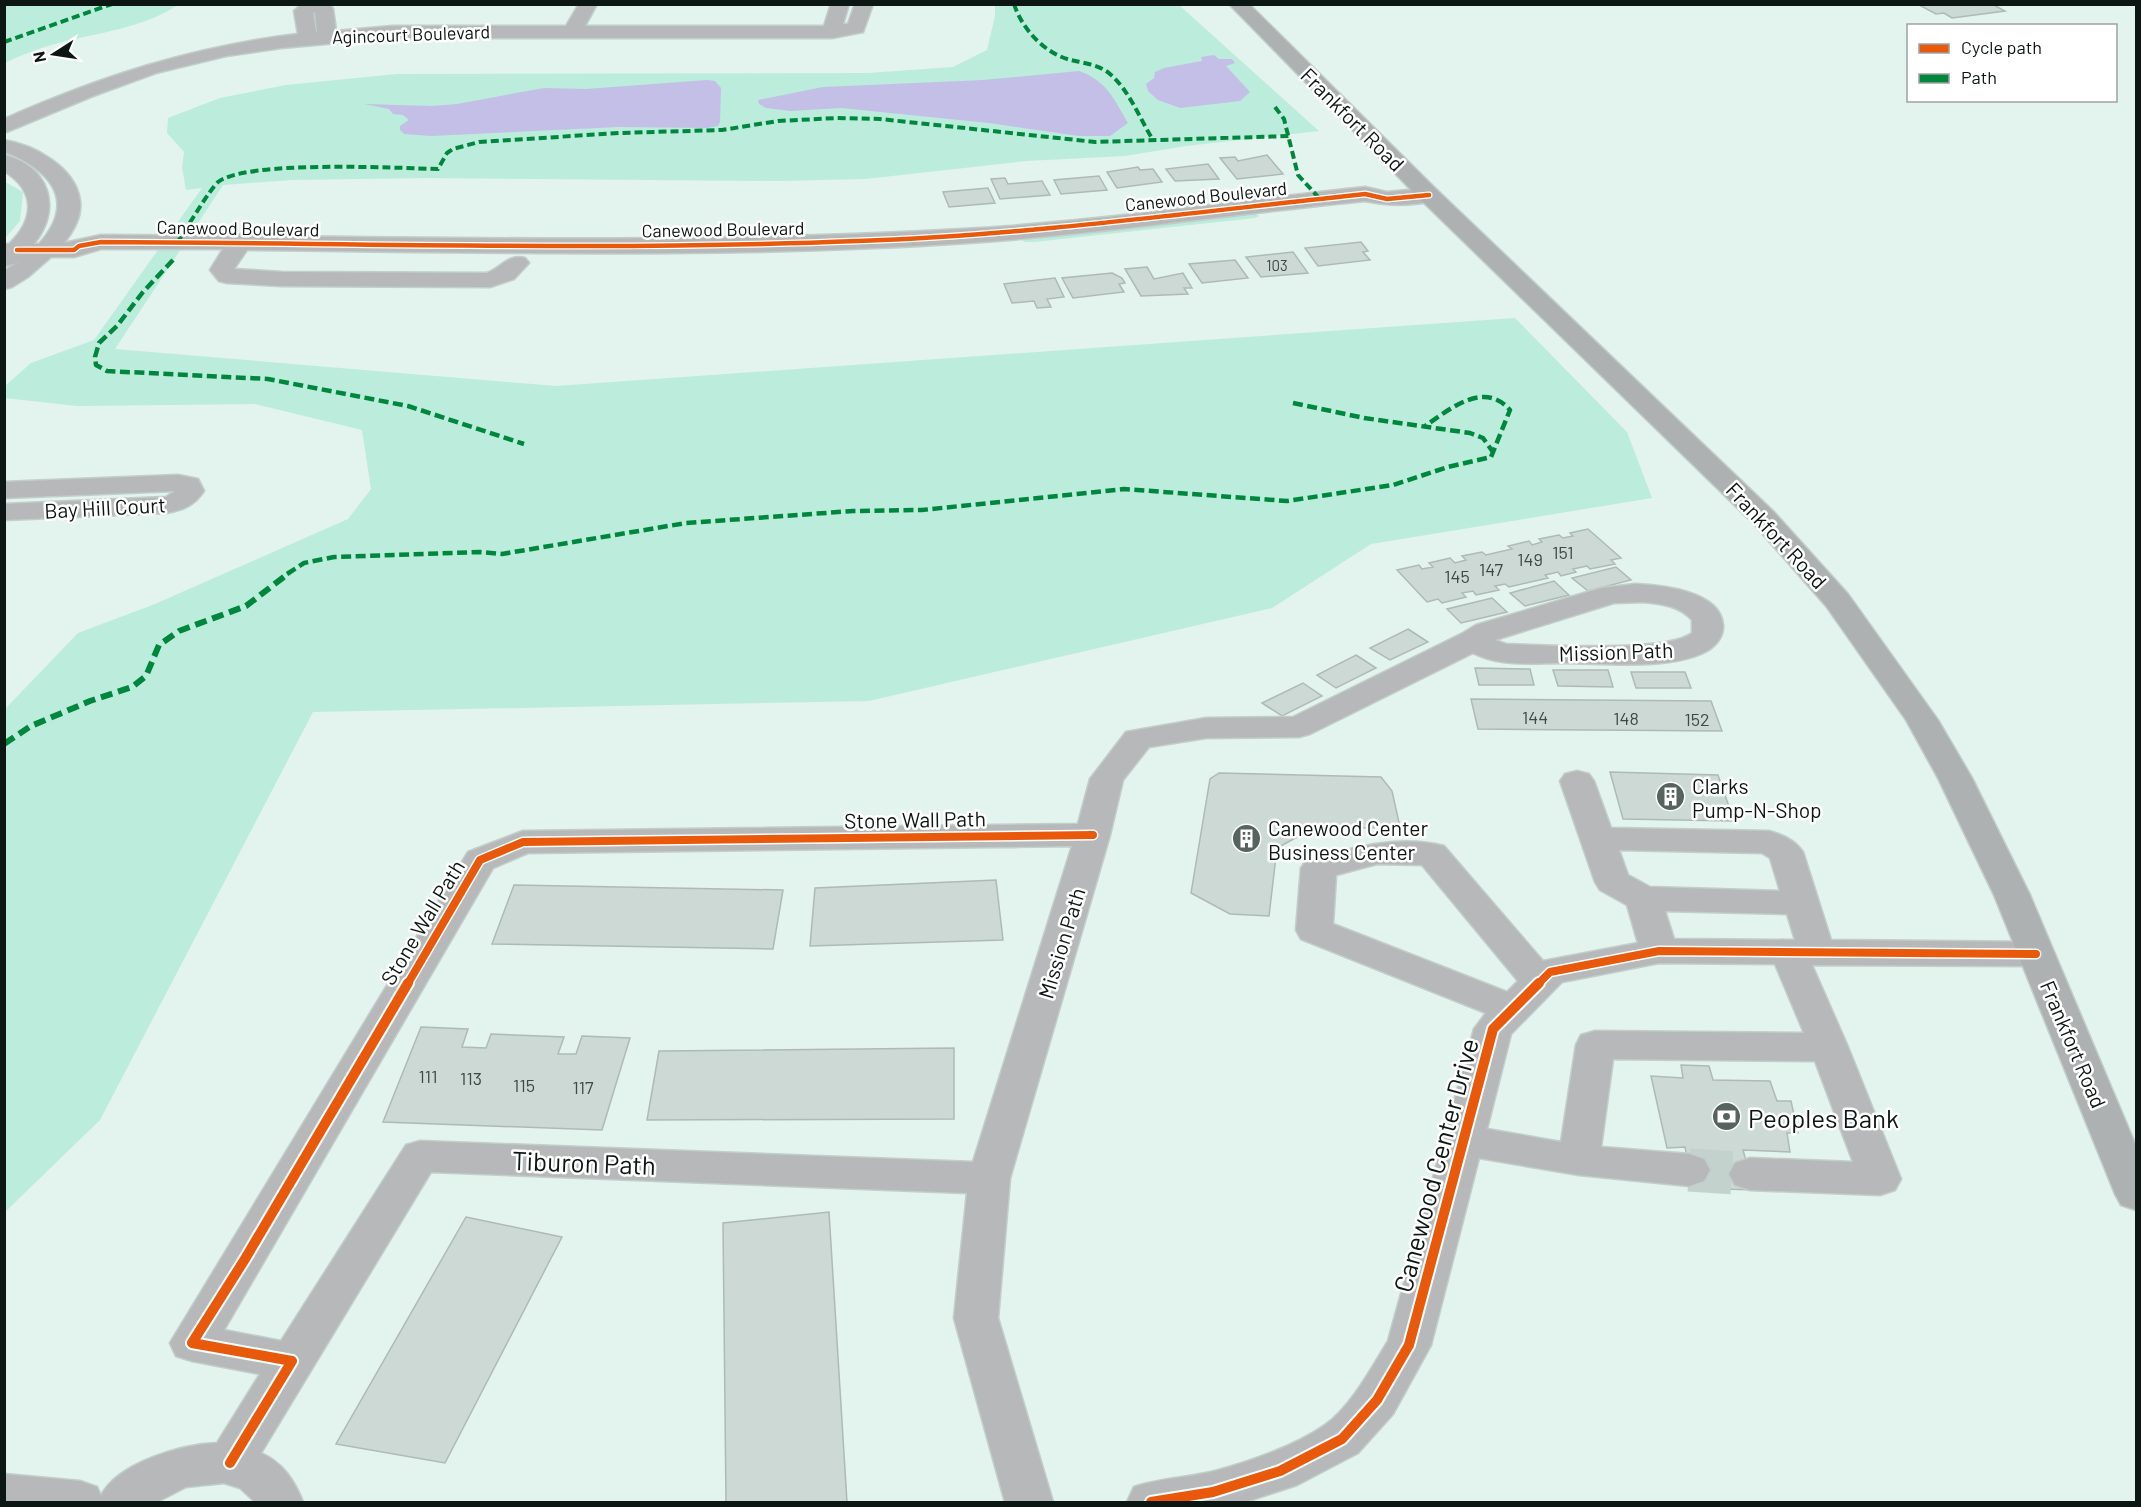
<svg xmlns="http://www.w3.org/2000/svg" width="2141" height="1507" viewBox="0 0 2141 1507" font-family="Barlow,sans-serif">
	<rect width="100%" height="100%" fill="#e3f3ed"/>
	<g fill="#bcecdc">
		<path d="M5,4H178V5C143,28 97,33 58,43C40,48 21,55 5,63Z"/>
		<polygon points="995,5 1179,5 1319,131 1186,146 1125,156 1026,161 865,179 777,181 425,178 291,180 223,185 115,349 556,386 1515,318 1627,432 1652,498 1371,544 1272,608 869,701 313,712 100,1120 5,1212 5,709 78,633 155,604 348,519 371,489 362,430 255,404 77,406 5,398 5,386 31,363 94,340 202,188 186,190 182,167 184,152 167,133 168,118 220,98 286,85 397,74 868,73 953,67 987,50 995,16"/>
		<polygon points="5,182 23,192 20,221 5,238"/>
		<polygon points="1256,213 1259,216 1255,218 1034,242 1025,242 1018,238"/>
	</g>
	<g fill="#c3bfe7">
		<polygon points="1214,55 1219,59 1232,59 1235,63 1226,66 1250,92 1240,101 1180,108 1158,100 1148,91 1146,84 1154,78 1155,72 1164,68 1202,61 1201,57"/>
		<path d="M1079,71C1107,81 1114,99 1128,123L1110,136H1079L989,123L841,108L790,111L766,108L759,104L758,100L823,87L983,80Z"/>
		<polygon points="707,80 715,81 721,88 720,122 718,126 707,128 619,127 431,136 404,134 400,130 400,126 409,120 403,115 393,114 389,109 364,104 432,106 457,104 544,88 586,89"/>
	</g>
	<g fill="#cdd9d4" stroke="#aebab5" stroke-width="1.5">
		<polygon points="1925,4 1992,4 2005,11 1952,18 1944,13 1936,14 1921,6"/>
		<polygon points="1267,155 1283,174 1237,179 1220,158 1235,157 1238,161"/>
		<polygon points="1208,164 1219,179 1175,181 1166,169"/>
		<polygon points="1138,167 1140,170 1153,169 1162,182 1117,188 1107,172"/>
		<polygon points="1099,176 1107,190 1061,194 1054,180"/>
		<polygon points="1005,178 1008,184 1042,181 1050,195 1000,199 991,179"/>
		<polygon points="988,188 995,203 949,207 943,192"/>
		<polygon points="1361,242 1368,251 1363,252 1370,260 1318,266 1305,248"/>
		<polygon points="1293,252 1308,273 1261,277 1246,257"/>
		<polygon points="1235,260 1248,278 1202,283 1189,264"/>
		<polygon points="1147,267 1154,279 1183,273 1192,288 1184,288 1188,294 1141,296 1125,269"/>
		<polygon points="1112,273 1122,278 1125,283 1119,284 1124,292 1073,298 1062,278"/>
		<polygon points="1055,278 1064,297 1047,299 1051,307 1037,308 1034,301 1012,303 1004,284"/>
		<polygon points="1588,529 1621,558 1611,560 1615,564 1590,569 1587,566 1573,569 1576,572 1561,576 1558,572 1545,575 1548,578 1509,587 1505,584 1495,586 1499,590 1476,595 1473,591 1462,593 1466,597 1442,603 1438,599 1427,602 1397,570 1419,565 1422,569 1433,567 1429,563 1450,558 1455,563 1466,560 1462,556 1482,552 1486,555 1512,549 1508,546 1529,541 1532,545 1542,542 1539,539 1559,535 1563,538 1573,536 1570,533"/>
		<polygon points="1616,567 1631,580 1588,591 1572,578"/>
		<polygon points="1554,581 1569,595 1525,606 1510,593"/>
		<polygon points="1492,598 1507,612 1461,623 1447,609"/>
		<polygon points="1408,629 1428,642 1390,660 1370,648"/>
		<polygon points="1356,655 1376,668 1336,688 1317,675"/>
		<polygon points="1475,668 1530,669 1534,685 1479,685"/>
		<polygon points="1553,670 1608,670 1613,687 1558,686"/>
		<polygon points="1631,672 1685,672 1691,688 1636,688"/>
		<polygon points="1303,683 1322,696 1282,716 1262,703"/>
		<polygon points="1471,699 1711,701 1722,731 1478,729"/>
		<polygon points="1610,772 1718,775 1734,821 1623,819"/>
		<polygon points="1219,773 1381,777 1392,791 1400,827 1312,829 1277,848 1269,916 1230,914 1191,893 1210,779"/>
		<polygon points="996,880 1003,940 810,946 815,888"/>
		<polygon points="514,885 783,890 773,949 492,944"/>
		<polygon points="421,1027 468,1029 462,1047 486,1048 491,1034 564,1037 558,1054 576,1054 582,1036 630,1038 602,1130 383,1122"/>
		<polygon points="954,1048 954,1119 647,1120 659,1051"/>
		<polygon points="1681,1065 1709,1066 1713,1080 1770,1081 1777,1101 1791,1101 1798,1133 1787,1133 1790,1152 1743,1150 1754,1190 1693,1188 1685,1147 1667,1148 1651,1076 1683,1078"/>
		<polygon points="829,1212 847,1502 726,1502 723,1223"/>
		<polygon points="466,1217 562,1237 445,1463 336,1444"/>
	</g>
	<g fill="none" stroke-linecap="round" stroke-linejoin="round">
		<polyline stroke="#c3d2cc" stroke-width="43" stroke-dasharray="43 21" stroke-linecap="butt" points="1689,1170 1750,1174"/>
		<defs>
			<g id="minor">
				<path d="M302,4L330,5L333,9L336,31L392,26H566L579,4H597L585,26H824L831,4H849L843,24H848L855,4H873L863,32L832,38H392L281,48L226,56L156,73L93,96L4,133V119C99,77 194,46 298,34L294,11ZM315,12L317,32H316L313,13Z"/>
				<path d="M4,140C34,145 76,167 80,201C82,216 73,232 64,243L101,235L236,236L254,228L262,230L265,236C497,239 730,242 963,229C1097,222 1231,201 1365,187L1387,192L1429,188L1437,190L1440,195L1437,200C1413,206 1389,206 1365,201C1233,214 1101,234 968,243C728,259 487,252 247,250L234,269L282,272L487,273C502,267 508,254 525,258L529,263L514,279L490,287L282,286L227,283L219,281L210,270L223,249H101L74,257H51L28,277L12,287L4,289V271L24,258L14,264L4,266V244H9C35,219 36,191 4,171V155C49,166 63,208 34,244H39C64,216 65,190 34,167C25,161 15,155 4,152Z"/>
				<path d="M178,475L198,479L204,491C194,506 183,510 166,513L4,520V504L166,497L175,491L4,498V482Z"/>
				<path d="M1635,584C1661,585 1721,591 1723,625C1724,636 1716,646 1707,651C1670,671 1604,663 1563,663C1543,663 1522,665 1503,662C1493,661 1481,657 1473,653L1310,734L1299,737L1206,738L1149,747L1123,780L1110,835L1010,1178L998,1318L1053,1502H1005L954,1318L967,1193L431,1172L261,1453C283,1463 294,1480 303,1502H255L240,1488L224,1483L186,1487L157,1502H4V1474L80,1481L97,1487L101,1496C117,1463 183,1444 217,1443L260,1374L192,1361L176,1356L170,1343L468,852L523,831L1078,824L1090,779L1126,732L1206,718L1293,717L1463,633L1476,625L1601,588ZM1644,602C1662,604 1680,606 1692,620V633C1667,653 1543,645 1506,644L1495,640L1614,603ZM1072,846L973,1162L420,1141L406,1145L281,1341L224,1330L493,868L528,853Z"/>
				<path d="M1577,771L1589,774L1594,781L1611,828L1769,831C1783,835 1795,840 1803,852L1831,940L2036,942L2049,945L2054,954L2049,963L2036,966L1812,965L1848,1047L1901,1179L1895,1190L1880,1195L1750,1190L1735,1185L1729,1174L1735,1163L1750,1158L1853,1162L1815,1061L1613,1059L1601,1147L1689,1154L1704,1159L1710,1170L1704,1181L1689,1186L1579,1175L1479,1158L1431,1345L1393,1414L1358,1453L1297,1485L1245,1502H1127L1134,1487C1160,1478 1188,1478 1215,1471C1249,1462 1295,1446 1325,1425C1350,1408 1372,1367 1388,1341L1474,1029L1486,1013L1301,939L1296,930L1301,868L1307,860C1352,848 1398,834 1444,846L1543,961L1638,943L1627,905L1600,890L1595,882L1560,781L1565,774ZM1619,850L1762,853L1770,858L1780,891L1650,887L1628,875ZM1377,864L1422,865L1518,981L1507,992L1333,924L1336,875ZM1665,911L1787,914L1795,940L1674,939ZM1659,963L1775,964L1804,1033L1595,1031L1581,1035L1576,1045L1561,1142L1487,1129L1511,1034L1562,982Z"/>
			</g>
			<polygon id="major" points="1229,4 1249,4 1437,190 1774,512 1848,594 1938,720 1972,778 2030,895 2136,1146 2136,1210 2121,1205 2115,1194 1994,895 1938,778 1906,720 1826,606 1754,524 1421,200"/>
		</defs>
		<use href="#minor" stroke="#c2cec9" stroke-width="3"/>
		<use href="#major" stroke="#c2cec9" stroke-width="3"/>
		<use href="#minor" fill="#b6b8ba" fill-rule="evenodd"/>
		<use href="#major" fill="#adb1b2" fill-rule="evenodd"/>
		<g stroke="#00873e" stroke-width="4" stroke-dasharray="8 4" stroke-linecap="butt">
			<path d="M1014,4C1022,29 1045,54 1071,60C1084,63 1100,65 1110,74C1129,90 1140,119 1153,140"/>
			<polyline points="4,42 112,4"/>
			<polyline points="1275,107 1284,119 1298,175 1320,199"/>
			<path d="M177,243C185,231 210,189 218,182C246,160 397,168 438,169L447,153L453,149L479,142L619,133L722,130L778,121L837,118L880,119L1095,142L1289,136"/>
		</g>
		<g stroke="#00873e" stroke-width="4.5" stroke-dasharray="10 4.5" stroke-linecap="butt">
			<polyline points="173,260 143,292 117,326 99,343 95,357 96,365 107,371 268,379 408,406 524,444"/>
			<polyline points="1293,403 1364,418 1470,433 1483,438 1493,452"/>
			<path d="M287,574L304,563L334,557L480,552L502,554L686,523L853,511L922,510L1124,489L1287,501L1393,485L1448,467L1491,457L1510,410C1484,380 1450,409 1425,426"/>
		</g>
		<polyline stroke="#00873e" stroke-width="6" stroke-dasharray="12 6" stroke-linecap="butt" points="4,744 31,726 90,701 132,687 146,676 159,645 179,631 246,606 289,573"/>
		<defs>
			<path id="cycleway-far2" d="M17,250H74L79,246L101,242C353,243 606,251 858,241C1028,235 1196,212 1365,194L1387,199L1429,195"/>
			<g id="cycleway-far1">
				<polyline points="407,985 480,860 523,842 1093,835"/>
				<polyline points="1537,985 1550,972 1659,951 2036,954"/>
			</g>
			<g id="cycleway">
				<polyline points="230,1463 292,1361 192,1343 245,1259 408,983"/>
				<polyline points="1151,1502 1213,1492 1280,1471 1342,1439 1377,1400 1409,1345 1493,1029 1539,983"/>
			</g>
		</defs>
		<use href="#cycleway-far2" stroke="#fff" stroke-width="7"/>
		<use href="#cycleway-far1" stroke="#fff" stroke-width="11"/>
		<use href="#cycleway" stroke="#fff" stroke-width="14"/>
		<use href="#cycleway-far2" stroke="#e8590c" stroke-width="4.5"/>
		<use href="#cycleway-far1" stroke="#e8590c" stroke-width="8"/>
		<use href="#cycleway" stroke="#e8590c" stroke-width="10"/>
	</g>
	<defs>
		<symbol id="building-disc" viewBox="-11 -11 22 22"><circle r="9.5" fill="#57635f" stroke="#fff"/><path d="M-4-6H4V6H1V3H-1V6H-4ZM-2.5-4.3h1.7v1.8h-1.7ZM.8-4.3h1.7v1.8H.8ZM-2.5-1h1.7V.8h-1.7ZM.8-1h1.7V.8H.8Z" fill="#fff"/></symbol>
		<symbol id="bank-disc" viewBox="-11 -11 22 22"><circle r="9.5" fill="#57635f" stroke="#fff"/><path d="M-6-4H6V4H-6ZM0-2.3a2.3 2.3 0 1 0 0 4.6a2.3 2.3 0 1 0 0-4.6Z" fill="#fff"/></symbol>
	</defs>
	<g fill-rule="evenodd">
		<use href="#building-disc" x="1654" y="780" width="33" height="33"/>
		<use href="#building-disc" x="1230" y="822" width="33" height="33"/>
		<use href="#bank-disc" x="1710" y="1100" width="33" height="33"/>
	</g>
	<g text-anchor="middle" dominant-baseline="central" stroke-width="5" stroke-linejoin="round" paint-order="stroke">
		<g font-size="15" fill="#3e4944">
			<text x="1277" y="265">103</text>
		</g>
		<g font-size="18" fill="#0c1612" stroke="#fff">
			<text transform="translate(411 34) rotate(-2)">Agincourt Boulevard</text>
			<text transform="translate(1206 196) rotate(-6)">Canewood Boulevard</text>
			<text transform="translate(238 228) rotate(1)">Canewood Boulevard</text>
			<text transform="translate(723 229) rotate(-1)">Canewood Boulevard</text>
		</g>
		<g font-size="18" fill="#3e4944">
			<text x="1563" y="552">151</text>
			<text x="1530" y="559">149</text>
			<text x="1491" y="569">147</text>
			<text x="1457" y="576">145</text>
			<text x="1535" y="717">144</text>
			<text x="1626" y="718">148</text>
			<text x="1697" y="719">152</text>
			<text x="428" y="1076">111</text>
			<text x="471" y="1078">113</text>
			<text x="524" y="1085">115</text>
			<text x="583" y="1087">117</text>
		</g>
		<g font-size="21" fill="#0c1612" stroke="#fff">
			<text transform="translate(1353 119) rotate(45)">Frankfort Road</text>
			<text transform="translate(105 507) rotate(-3)">Bay Hill Court</text>
			<text transform="translate(1777 535) rotate(47)">Frankfort Road</text>
			<text transform="translate(1616 651) rotate(-2)">Mission Path</text>
			<text transform="translate(915 819) rotate(-1)">Stone Wall Path</text>
			<text transform="translate(422 922) rotate(-59)">Stone Wall Path</text>
			<text transform="translate(1061 943) rotate(-73)">Mission Path</text>
			<text transform="translate(2074 1044) rotate(67)">Frankfort Road</text>
		</g>
		<g font-size="21" fill="#0c1612" stroke="#fff" text-anchor="start">
			<text x="1692" y="785">Clarks<tspan x="1692" dy="24">Pump-N-Shop</tspan></text>
			<text x="1268" y="827">Canewood Center<tspan x="1268" dy="24">Business Center</tspan></text>
		</g>
		<g font-size="26" fill="#0c1612" stroke="#fff" text-anchor="start">
			<text x="1748" y="1117">Peoples Bank</text>
		</g>
		<g font-size="26" fill="#0c1612" stroke="#fff">
			<text transform="translate(584 1162) rotate(2)">Tiburon Path</text>
			<text transform="translate(1435 1165) rotate(-75)">Canewood Center Drive</text>
		</g>
	</g>
	<rect width="2141" height="1507" fill="none" stroke="#0c1612" stroke-width="12"/>
	<rect x="1907" y="24" width="210" height="78" fill="#ffffff" stroke="#9ea2a0" stroke-width="1.5"/>
	<rect x="1919" y="44" width="30" height="9" fill="#e8590c" stroke="#9ea2a0" stroke-width="1.5"/>
	<text x="1961" y="54" font-size="18" fill="#0c1612">Cycle path</text>
	<rect x="1919" y="74" width="30" height="9" fill="#00873e" stroke="#9ea2a0" stroke-width="1.5"/>
	<text x="1961" y="84" font-size="18" fill="#0c1612">Path</text>
	<g transform="translate(54 54) rotate(258)" stroke="#ffffff" stroke-width="4.5" paint-order="stroke">
	<path d="M0-4.5L10 22L0 15L-10 22Z" fill="#0c1612"/>
	<text y="-9" font-size="16" font-weight="bold" text-anchor="middle" fill="#0c1612">N</text>
	</g>
</svg>
